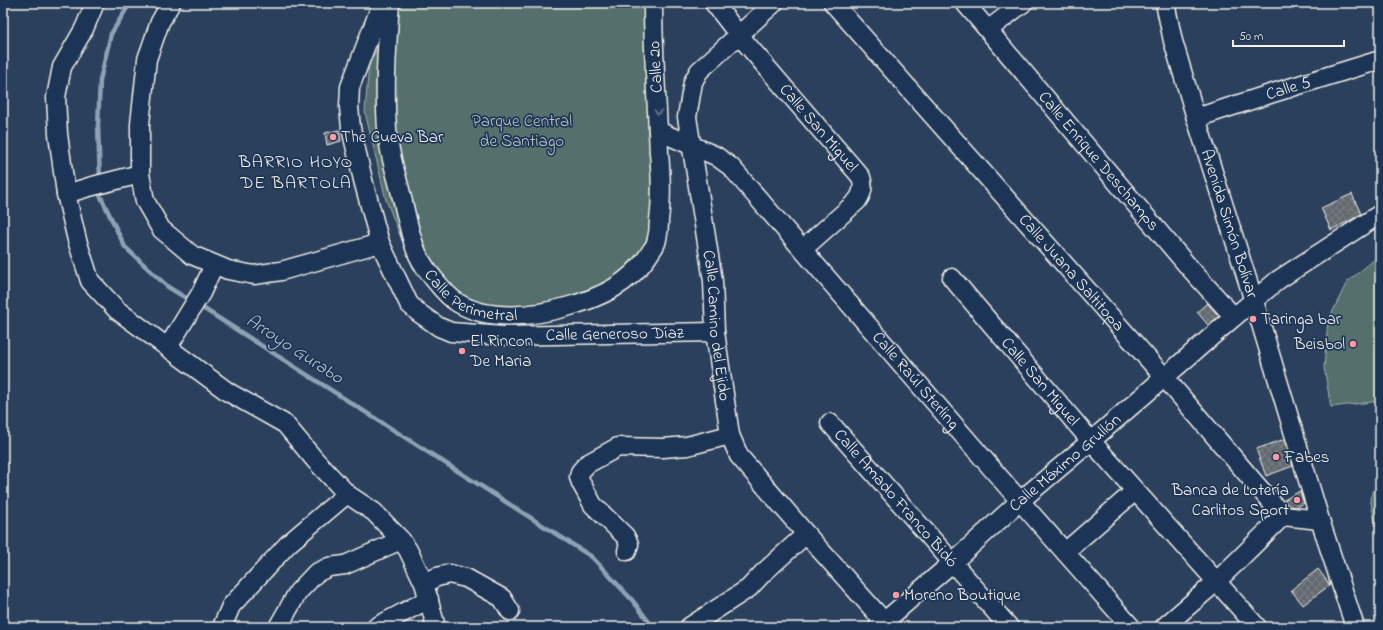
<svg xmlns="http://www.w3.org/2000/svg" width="1383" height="630" viewBox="0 0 1383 630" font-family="'Indie Flower',sans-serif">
	<defs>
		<pattern id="building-cross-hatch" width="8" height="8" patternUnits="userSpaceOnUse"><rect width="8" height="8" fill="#646b70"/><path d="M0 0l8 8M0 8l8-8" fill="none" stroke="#7b8184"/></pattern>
	</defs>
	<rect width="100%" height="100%" fill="#2b405c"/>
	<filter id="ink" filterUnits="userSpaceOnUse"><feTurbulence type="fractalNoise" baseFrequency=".025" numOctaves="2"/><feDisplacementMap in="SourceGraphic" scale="8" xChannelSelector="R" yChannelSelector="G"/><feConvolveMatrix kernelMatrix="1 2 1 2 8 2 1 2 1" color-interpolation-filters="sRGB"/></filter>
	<g filter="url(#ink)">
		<g fill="#556f6c" stroke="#a4b0aa">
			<polygon points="402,3 656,3 656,243 616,278 552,311 486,305 445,290 416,275 386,200 365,112 369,64"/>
			<polygon points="1380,255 1380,401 1331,407 1324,367 1328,321 1347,282"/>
			<polygon points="1380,479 1380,547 1370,498"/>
		</g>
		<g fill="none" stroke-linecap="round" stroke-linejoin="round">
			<g stroke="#8fa1b4" stroke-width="4.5">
				<polyline points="100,181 98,126 100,80 111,34 130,3"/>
				<polyline points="100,188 100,195 125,247 168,287 191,301"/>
				<polyline points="198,305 592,557 633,601 653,627"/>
			</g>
		</g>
		<g fill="url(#building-cross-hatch)" stroke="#f4f1e8">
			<polygon points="339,130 341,141 327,145 325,133"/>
			<polygon points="1352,194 1361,214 1351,220 1331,230 1321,208"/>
			<polygon points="1207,303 1219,316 1208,325 1197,312"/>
			<polygon points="1285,439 1293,466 1266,476 1256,449"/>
			<polygon points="1300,491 1304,503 1297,507 1288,506 1284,500"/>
			<polygon points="1318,569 1330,585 1303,605 1291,590"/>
		</g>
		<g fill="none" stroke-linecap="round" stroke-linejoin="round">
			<defs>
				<g id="minor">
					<polyline points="95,3 84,29 62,67 56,97 58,134 66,194 77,240 90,281 117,310 228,392 285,424 315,460 347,494 374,512 401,540 408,550 424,583 436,627"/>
					<polyline points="171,3 160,22 147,59 140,124 140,174 145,201 161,229 192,255 228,270 254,275 281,271 380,243"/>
					<path id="s1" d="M382,3L350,87L349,107L351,128L363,180L380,243L409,304L419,313L439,327L451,332L503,336L715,332"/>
					<path id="s2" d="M390,3C387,45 384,87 387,129C388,151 396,173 401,194C406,213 410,238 418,255C424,268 446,296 458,303C490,322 536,316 570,306C601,297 629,284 648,256C650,252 654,248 656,243C658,236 659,227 659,220C662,197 661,175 659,153C657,103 653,53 653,3"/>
					<path id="s3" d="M714,3L738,34L861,177C864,186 863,193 857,201L803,249"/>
					<path id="s4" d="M774,3L699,71L693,82L687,117L713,281L715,332L730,435L739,456L806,534L889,627"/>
					<path id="s5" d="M833,3L1165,378L1283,516L1320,520"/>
					<path id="s6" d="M965,3L1187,265L1234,317"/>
					<path id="s7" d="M1165,3L1173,41L1196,118L1254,301L1320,520L1355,627"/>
					<polyline points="988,30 1023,3"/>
					<path id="s8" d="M1196,118L1273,93L1380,60"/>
					<path id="s9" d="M658,131L716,156L731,167L1020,501L1131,627"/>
					<polyline points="66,194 89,187 140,174"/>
					<path id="s10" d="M952,278L1091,441L1257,627"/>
					<polyline points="168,347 201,293 214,265"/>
					<path id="s11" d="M830,423L1009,627"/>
					<polyline points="627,551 629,544 625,536 593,505 581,483 579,477 580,472 587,464 618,447 663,448 687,446 730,435"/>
					<polyline points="1065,552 1135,491"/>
					<polyline points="424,583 437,577 449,574 466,578 502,598 510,611"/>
					<polyline points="222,627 231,606 288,544 347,494"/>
					<polyline points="278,627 298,592 316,573 329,567 345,565 401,540"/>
					<polyline points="376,627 429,599"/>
					<polyline points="689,627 749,588 763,573 806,534"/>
					<path id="s12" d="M878,627L953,562L1020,501L1091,441L1234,317L1278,280L1380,214"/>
					<polyline points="1164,627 1216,582 1283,516"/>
				</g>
			</defs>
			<use href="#minor" stroke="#f4f1e8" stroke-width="21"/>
			<use href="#minor" stroke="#1d3557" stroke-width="18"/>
		</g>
		<defs><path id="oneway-chevron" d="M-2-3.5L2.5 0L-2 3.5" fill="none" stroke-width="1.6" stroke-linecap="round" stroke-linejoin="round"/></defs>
		<use stroke="#68778a" href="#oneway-chevron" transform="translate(658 112) rotate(88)"/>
	</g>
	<g fill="#ff9aa2" stroke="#1d3557" stroke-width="1.5">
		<circle cx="333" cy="137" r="4"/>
		<circle cx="1253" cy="319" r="4"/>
		<circle cx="1353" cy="344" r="4"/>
		<circle cx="462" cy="351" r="4"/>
		<circle cx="1276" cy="457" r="4"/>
		<circle cx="1297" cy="500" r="4"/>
		<circle cx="896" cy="595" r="4"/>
	</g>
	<g text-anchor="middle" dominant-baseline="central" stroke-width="3.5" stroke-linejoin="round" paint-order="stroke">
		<g font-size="17" fill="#f4f1e8" stroke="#1d3557">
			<text transform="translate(656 67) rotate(-93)">Calle 20</text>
			<text stroke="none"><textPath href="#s8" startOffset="97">Calle 5</textPath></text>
			<text stroke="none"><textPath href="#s3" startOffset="163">Calle San Miguel</textPath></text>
			<text stroke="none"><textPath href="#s6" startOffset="207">Calle Enrique Deschamps</textPath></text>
			<text stroke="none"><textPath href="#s7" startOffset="230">Avenida Simón Bolívar</textPath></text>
			<text stroke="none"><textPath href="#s5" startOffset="360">Calle Juana Saltitopa</textPath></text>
			<text stroke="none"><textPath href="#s2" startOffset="328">Calle Perimetral</textPath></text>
			<text stroke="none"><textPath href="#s4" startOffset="360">Calle Camino del Ejido</textPath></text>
			<text stroke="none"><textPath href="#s1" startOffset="532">Calle Generoso Díaz</textPath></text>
			<text stroke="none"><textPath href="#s9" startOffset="364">Calle Raúl Sterling</textPath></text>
			<text stroke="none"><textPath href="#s10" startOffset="136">Calle San Miguel</textPath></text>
			<text stroke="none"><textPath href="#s12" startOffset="249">Calle Máximo Grullón</textPath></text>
			<text stroke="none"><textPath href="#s11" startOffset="100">Calle Amado Franco Bidó</textPath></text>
		</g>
		<g font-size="17" fill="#bcc4bd" stroke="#1d3557">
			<text x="522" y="121">Parque Central<tspan x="522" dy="20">de Santiago</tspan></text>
		</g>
		<g font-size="17" fill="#f4f1e8" stroke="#1d3557" text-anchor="start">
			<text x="341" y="137">The Cueva Bar</text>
			<text x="1261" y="319">Taringa bar</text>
			<text x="470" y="341">El Rincon<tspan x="470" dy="20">De Maria</tspan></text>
			<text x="1345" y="344" text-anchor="end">Beisbol</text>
			<text x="1284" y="457">Fabes</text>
			<text x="1289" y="490" text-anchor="end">Banca de Lotería<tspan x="1289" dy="20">Carlitos Sport</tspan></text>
			<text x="904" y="595">Moreno Boutique</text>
		</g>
		<g font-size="18" letter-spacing="1" fill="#f4f1e8" stroke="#1d3557">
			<text x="296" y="163">BARRIO HOYO<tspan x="296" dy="21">DE BARTOLA</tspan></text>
		</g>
		<g font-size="18" font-style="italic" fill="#b9c2ca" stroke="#1d3557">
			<text transform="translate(294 350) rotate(33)">Arroyo Gurabo</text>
		</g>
	</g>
	<rect width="1383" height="630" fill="none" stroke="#1d3557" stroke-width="16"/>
	<rect x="8" y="8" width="1367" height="614" fill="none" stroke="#f4f1e8" stroke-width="1.5" filter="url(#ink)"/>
	<path d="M1233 40v6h111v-6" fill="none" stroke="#f4f1e8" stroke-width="2"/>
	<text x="1239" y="40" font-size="12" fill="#f4f1e8" stroke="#1d3557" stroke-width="3" paint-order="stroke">50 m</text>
</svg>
